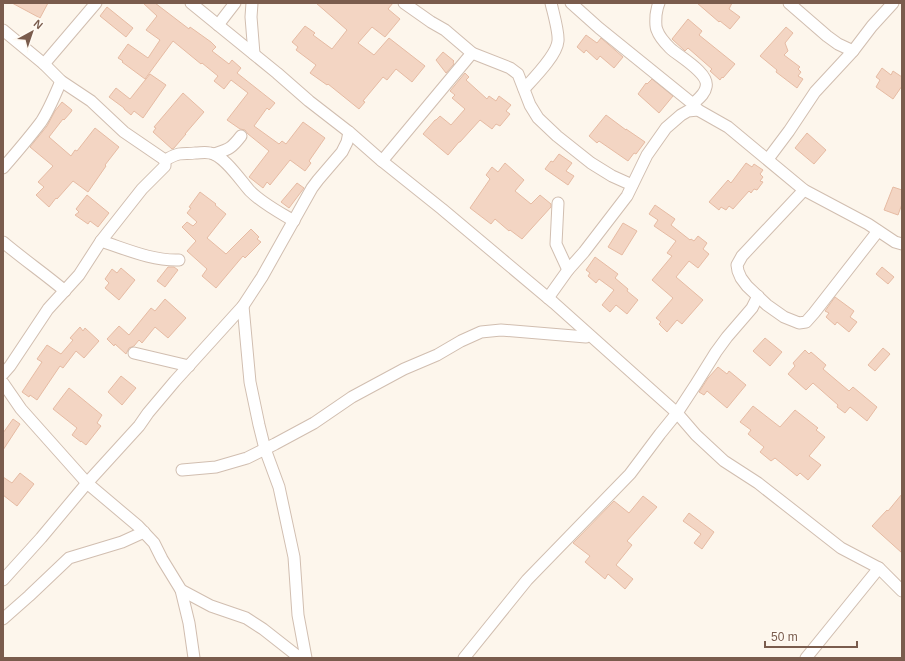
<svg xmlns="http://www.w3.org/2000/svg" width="905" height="661" viewBox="0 0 905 661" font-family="Arial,sans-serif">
	<rect width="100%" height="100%" fill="#fdf6ec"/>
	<g fill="#f3d5c3" stroke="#e6bba3">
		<polygon points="12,3 48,3 40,18"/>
		<polygon points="143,3 155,3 189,29 190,27 211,42 216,47 212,51 229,64 232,60 241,68 237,73 275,103 269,110 267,108 254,126 279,144 282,141 286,144 303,122 325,138 309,161 311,163 305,171 290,160 270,185 267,182 263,188 249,177 269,151 248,134 245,130 240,129 227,120 248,93 231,80 224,89 214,81 218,76 202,63 201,64 173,41 145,79 122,62 123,61 118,58 128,44 148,58 160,40 146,30 157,16"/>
		<polygon points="316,3 393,3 388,9 400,19 385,37 372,27 358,43 374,55 389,38 425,66 412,82 396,69 387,80 383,77 363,101 365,102 359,109 328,84 327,85 310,73 316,65 296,50 298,47 292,42 305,26 315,33 313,35 332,49 347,30"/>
		<polygon points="697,3 732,3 729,9 740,17 730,29 720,21 719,22"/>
		<polygon points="107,7 133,28 126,37 100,16"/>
		<polygon points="688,19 702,31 699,35 735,64 723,78 722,77 720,80 710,71 712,69 688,48 685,51 672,39"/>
		<polygon points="786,27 793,33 785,43 788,51 784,55 800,67 798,69 801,72 798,76 803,79 797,88 776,72 777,70 760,56"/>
		<polygon points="586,35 597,43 601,38 623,57 614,68 600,56 597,60 586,50 584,53 577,47"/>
		<polygon points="443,52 454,61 453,62 454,64 446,73 436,60"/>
		<polygon points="882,68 891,75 893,71 902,77 902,86 893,99 876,87 880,80 876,77"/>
		<polygon points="465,73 469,77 466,80 487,99 489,96 496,101 499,96 511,105 506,111 510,114 500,126 496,124 492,129 480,120 460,142 459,142 448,155 423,134 435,120 436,120 440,116 451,125 465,109 452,98 455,95 450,91"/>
		<polygon points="150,74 166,85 143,118 134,111 131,115 124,109 124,108 109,97 116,88 130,99"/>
		<polygon points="652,79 673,96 659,113 638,94 646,83 647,84"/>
		<polygon points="183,93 204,112 185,134 186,134 174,148 172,149 153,132 156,128 154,127"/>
		<polygon points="62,102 72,110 71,112 64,120 63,119 49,137 71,156 75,150 77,151 95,128 119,147 105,165 106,166 88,192 73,181 57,199 56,198 49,207 36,195 44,187 38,182 53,166 30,147 47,126 55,111"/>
		<polygon points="606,115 626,130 626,129 645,142 636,154 634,153 628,161 599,141 597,143 589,136"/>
		<polygon points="807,133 826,150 814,164 795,148"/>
		<polygon points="559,154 572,163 566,171 574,176 568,185 545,169 551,161 553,162"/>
		<polygon points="505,163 524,180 515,191 531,204 540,195 551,204 551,207 522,239 510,230 509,231 495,219 491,224 470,208 490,179 486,175 492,167 498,172"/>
		<polygon points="746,163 752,167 754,164 763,170 760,174 763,177 760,181 763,182 757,190 754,189 751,193 749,191 733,209 729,206 726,210 721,207 719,210 709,202 728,180 731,183"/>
		<polygon points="297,183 304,188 289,208 281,202"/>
		<polygon points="893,187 902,190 902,204 898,215 884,210"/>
		<polygon points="200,192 216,204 215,205 226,214 207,238 226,254 251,229 259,237 257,239 261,242 245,258 243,256 216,288 202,276 207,269 187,251 196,241 182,227 187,222 193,226 197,222 187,213 191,208 189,207"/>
		<polygon points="87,195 109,213 98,227 90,221 88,224 75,215 79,212 76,209"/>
		<polygon points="655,205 675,219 671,225 690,240 691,239 694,241 698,236 707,243 703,249 709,254 698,268 689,261 676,277 703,300 682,324 677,320 667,332 659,324 661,322 656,318 673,298 652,280 672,256 667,253 676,241 654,226 658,220 649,214"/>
		<polygon points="623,223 637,231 622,255 608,247"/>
		<polygon points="595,257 618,274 615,278 628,289 627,291 638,300 627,314 616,305 610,312 602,305 614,290 599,279 596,283 588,276 590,273 586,270"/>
		<polygon points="168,267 174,267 178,270 165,287 157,281"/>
		<polygon points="882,267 894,277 888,284 876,274"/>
		<polygon points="121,268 135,280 119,300 105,288 109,283 105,279 112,269 117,273"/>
		<polygon points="835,297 854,311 850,317 857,322 849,332 837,322 835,325 826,317 829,313 825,311"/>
		<polygon points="165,299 186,318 168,338 155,327 142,343 139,340 134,346 129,348 126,354 115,344 114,346 107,339 119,326 129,335 151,308 155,311"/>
		<polygon points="80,327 83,331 85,328 99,341 84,358 76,351 63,368 60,366 37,400 30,395 29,397 22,392 42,362 37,359 47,345 61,354 73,340 70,338"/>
		<polygon points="765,338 782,352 770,366 753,351"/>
		<polygon points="883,348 890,354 875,371 868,365"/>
		<polygon points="805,350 809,354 811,352 826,365 823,369 849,391 853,387 877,407 867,421 850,407 845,413 837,407 838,405 813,383 806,390 788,374 795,366 793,363"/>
		<polygon points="718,367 727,374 729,371 746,385 727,408 707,391 704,395 699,392 708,378"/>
		<polygon points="121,376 136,388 122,405 108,392"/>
		<polygon points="69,388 102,415 97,423 101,426 86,445 81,441 81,442 72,435 77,428 53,409"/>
		<polygon points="753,406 780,427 795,410 818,428 816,430 825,437 809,456 821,465 808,480 800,473 797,476 775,458 771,461 760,452 764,447 748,434 751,430 740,422"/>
		<polygon points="13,419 20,424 3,450 3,433"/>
		<polygon points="20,473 34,484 17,506 3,495 3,477 12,483"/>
		<polygon points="902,494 902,553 872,526 887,510 888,511"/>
		<polygon points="643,496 657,507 627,541 632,545 616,565 633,579 625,589 608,574 605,579 585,562 590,556 573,543 614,501 629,513"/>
		<polygon points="689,513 714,532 702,549 694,543 701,534 683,521"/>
	</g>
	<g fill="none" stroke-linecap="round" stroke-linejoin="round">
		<defs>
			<g id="minor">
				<polyline points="191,3 277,73 309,101 349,132 382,161 442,209 554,303 677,413 696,435 724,461 758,483 841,548 879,568 902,591"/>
				<polyline points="252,3 251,17 254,54"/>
				<polyline points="404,3 431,22 445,30 472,53 510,68 518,74 530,105 538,118 557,136 591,163 612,176 632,185"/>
				<polyline points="571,3 599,28 693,104 698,110"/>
				<path d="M659,3C657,7 657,10 656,15C656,20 655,26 657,30C659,36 665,43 670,48C678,56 710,73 706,87C705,94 698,99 693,104"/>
				<polyline points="789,3 827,36 838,44 853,51"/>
				<polyline points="218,25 235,3"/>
				<path d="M3,30L44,64L61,81L91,101L124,132L165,160C169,158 174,155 179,154C184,153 190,154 195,153C200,153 205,152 210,153C224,155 241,181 250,191C263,204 279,212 294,221"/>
				<polyline points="44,64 96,3"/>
				<path d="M524,89C534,78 557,55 558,41C559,32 553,12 551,3"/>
				<path d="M214,154C229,149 231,149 241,136"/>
				<polyline points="768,159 789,131 815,92 853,51 872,26 893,3"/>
				<polyline points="382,161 472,53"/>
				<path d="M3,168C16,153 29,138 41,122C49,110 55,95 61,81"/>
				<polyline points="804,190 742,256 737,265 738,271 741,278 747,286 767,305 784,317 799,323 806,322 814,313 878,231"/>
				<polyline points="558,203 556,244 568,270"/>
				<path d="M101,241C126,249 152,261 179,260"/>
				<path d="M3,242C23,259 45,274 65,291"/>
				<polyline points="548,298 568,270 584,252 627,196 647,155 666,128 681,115 688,111 698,110 728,127 804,190 868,224 895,242 902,244"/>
				<polyline points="243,306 250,382 259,425 265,449 279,487 294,557 298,615 306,658"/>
				<polyline points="134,353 189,366"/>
				<polyline points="3,374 10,366 48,309 79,275 101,241 142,189 165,166 165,160"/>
				<polyline points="3,383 21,409 87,483 138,526 154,543 162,559 181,590 211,606 246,618 263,629 300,658"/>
				<polyline points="182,470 216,467 247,458 275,444 314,423 352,397 404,369 437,355 461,341 481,332 501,330 586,337"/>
				<polyline points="3,580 41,538 87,483 139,426 148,413 175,381 243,306 262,277 312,188 318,180 342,152 347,142 349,132"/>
				<polyline points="181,590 189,623 194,658"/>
				<polyline points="3,619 29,596 69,558 122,542 144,532"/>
				<polyline points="464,658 527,580 630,474 660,434 677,413 696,384 716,352 727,337 746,315 752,308 758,296"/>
				<polyline points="806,658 879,568"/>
			</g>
		</defs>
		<use href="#minor" stroke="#d1beb0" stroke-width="13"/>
		<use href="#minor" stroke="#fff" stroke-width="11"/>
	</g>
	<rect width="905" height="661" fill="none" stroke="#7a5c4d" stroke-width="8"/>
	<g transform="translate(32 32) rotate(40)" stroke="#fffaf3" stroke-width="3" paint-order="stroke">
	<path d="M0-3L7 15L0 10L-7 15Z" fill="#7a5c4d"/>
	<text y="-6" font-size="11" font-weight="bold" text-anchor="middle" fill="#7a5c4d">N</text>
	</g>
	<path d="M765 641v6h92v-6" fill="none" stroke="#7a5c4d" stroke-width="2"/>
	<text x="771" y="641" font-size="12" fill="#7a5c4d" stroke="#fffaf3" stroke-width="3" paint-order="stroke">50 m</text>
</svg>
